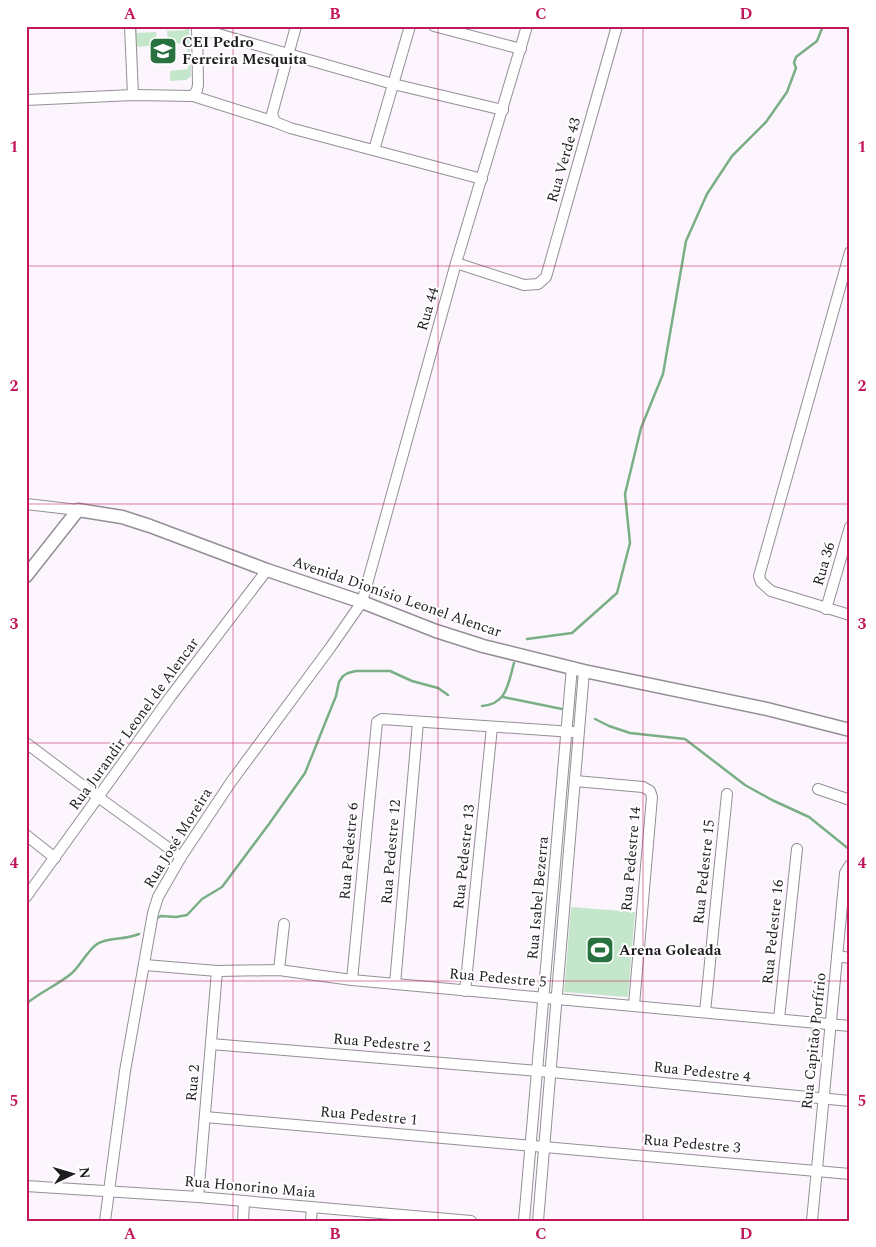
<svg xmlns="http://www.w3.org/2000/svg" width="876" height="1247" viewBox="0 0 876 1247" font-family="Spectral,serif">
	<rect width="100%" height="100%" fill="#fcf5fd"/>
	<g fill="#c4e6cb">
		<polygon points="134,26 136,26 137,33 156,32 157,45 137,47 138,73 137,73"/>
		<polygon points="186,26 189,26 191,76 186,80 170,81 170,71 188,69 187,43 168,44 167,31 186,30"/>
		<polygon points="571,907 635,912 628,997 564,992"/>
	</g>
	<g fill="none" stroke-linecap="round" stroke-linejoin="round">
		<g stroke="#7aaf86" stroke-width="2.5">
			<polyline points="527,639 572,633 617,593 630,543 625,494 641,428 663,374 686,241 707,194 732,156 766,122 787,92 796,68 794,63 796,57 817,41 823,26"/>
			<polyline points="503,697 562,709"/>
			<path d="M482,706C507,704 508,684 514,663"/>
			<polyline points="595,719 609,726 630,733 685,739 745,785 772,800 809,817 850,850"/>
			<polyline points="155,919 161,916 176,917 187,915 202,899 222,887 269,824 305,773 336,696 339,682 343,676 348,673 356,671 390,671 412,681 438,688 448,695"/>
			<path d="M26,1004C40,992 58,985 72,973C81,965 87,951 97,944C107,937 126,940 139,934"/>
		</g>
		<defs>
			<g id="minor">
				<polyline points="130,26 133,95"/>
				<polyline points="296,26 272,114 275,122 290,128 482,179"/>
				<polyline points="434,26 521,49"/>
				<polyline points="197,28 393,84 503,110"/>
				<polyline points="193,96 275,122"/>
				<polyline points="26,100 133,95 193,96 197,90 198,85 197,26"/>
				<polyline points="374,150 410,26"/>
				<polyline points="850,252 759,576 761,582 771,591 850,615"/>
				<polyline points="456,263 524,285 538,284 546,277 617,26"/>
				<polyline points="26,504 78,510"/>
				<polyline points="826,609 850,527"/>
				<polyline points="26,743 98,797 181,857"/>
				<polyline points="575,781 643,787 650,791 652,797 634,1005"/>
				<polyline points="818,789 850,800"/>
				<polyline points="26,835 55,858"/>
				<polyline points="26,897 171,696 267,570"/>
				<polyline points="837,956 850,958"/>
				<polyline points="145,965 217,971 279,970 352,980 850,1026"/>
				<polyline points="279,970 284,924"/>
				<polyline points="352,980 377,722 382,719 573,732"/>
				<polyline points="395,984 418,722"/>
				<polyline points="465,991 492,727"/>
				<polyline points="705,1012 727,794"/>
				<polyline points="779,1019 797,849"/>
				<polyline points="211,1044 551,1072 850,1101"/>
				<polyline points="205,1117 850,1174"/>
				<polyline points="26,1186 198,1197 471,1221"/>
				<polyline points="198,1197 217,971"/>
				<polyline points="105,1221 125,1071 153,913 158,897 181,857 231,782 330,648 362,602 456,263 527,26"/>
				<polyline points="243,1221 244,1201"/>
				<polyline points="311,1221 312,1208"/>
				<polyline points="524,1221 572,667"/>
				<polyline points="538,1221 584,671"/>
				<polyline points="812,1221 845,873 850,865"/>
			</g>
			<polyline id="tertiary" points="26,576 78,510 122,517 150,526 267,570 362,602 436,631 483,646 584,671 767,709 850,730"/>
		</defs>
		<use href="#minor" stroke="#948f96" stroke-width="12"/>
		<use href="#tertiary" stroke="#948f96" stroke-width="15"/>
		<use href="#minor" stroke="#fff" stroke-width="10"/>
		<use href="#tertiary" stroke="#fff" stroke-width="12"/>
	</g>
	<path fill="none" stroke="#c2185b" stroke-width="1" stroke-opacity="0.55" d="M233,26V1221M438,26V1221M643,26V1221M26,266H850M26,504H850M26,743H850M26,981H850"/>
	<defs>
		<symbol id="school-square" viewBox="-11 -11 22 22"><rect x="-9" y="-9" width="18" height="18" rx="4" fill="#287240" stroke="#fff"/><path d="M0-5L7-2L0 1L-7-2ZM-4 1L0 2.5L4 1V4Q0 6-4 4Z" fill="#fff"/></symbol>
		<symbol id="stadium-square" viewBox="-11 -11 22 22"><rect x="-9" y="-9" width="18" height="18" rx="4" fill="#287240" stroke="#fff"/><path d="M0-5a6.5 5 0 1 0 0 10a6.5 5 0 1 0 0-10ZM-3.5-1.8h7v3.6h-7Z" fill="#fff"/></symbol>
	</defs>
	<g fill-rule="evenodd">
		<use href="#school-square" x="147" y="35" width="32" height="32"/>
		<use href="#stadium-square" x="584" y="934" width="32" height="32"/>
	</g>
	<g text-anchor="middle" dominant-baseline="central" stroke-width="4" stroke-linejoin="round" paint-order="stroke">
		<g font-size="15" font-weight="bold" fill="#1f1d20" stroke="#fff" text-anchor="start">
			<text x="182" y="42">CEI Pedro<tspan x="182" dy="17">Ferreira Mesquita</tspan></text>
			<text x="619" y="950">Arena Goleada</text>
		</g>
		<g font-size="15" fill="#1f1d20" stroke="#fff">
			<text transform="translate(564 160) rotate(-74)">Rua Verde 43</text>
			<text transform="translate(428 309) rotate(-74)">Rua 44</text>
			<text transform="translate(824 564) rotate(-74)">Rua 36</text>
			<text transform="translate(397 597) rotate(19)">Avenida Dionísio Leonel Alencar</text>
			<text transform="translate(134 724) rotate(-54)">Rua Jurandir Leonel de Alencar</text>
			<text transform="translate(178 838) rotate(-58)">Rua José Moreira</text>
			<text transform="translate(349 851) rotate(-85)">Rua Pedestre 6</text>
			<text transform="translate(391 852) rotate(-85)">Rua Pedestre 12</text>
			<text transform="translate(464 857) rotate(-84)">Rua Pedestre 13</text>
			<text transform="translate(631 859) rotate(-85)">Rua Pedestre 14</text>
			<text transform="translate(704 872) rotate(-84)">Rua Pedestre 15</text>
			<text transform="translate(538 898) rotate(-85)">Rua Isabel Bezerra</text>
			<text transform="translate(773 932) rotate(-84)">Rua Pedestre 16</text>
			<text transform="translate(498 978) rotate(5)">Rua Pedestre 5</text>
			<text transform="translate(814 1041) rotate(-84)">Rua Capitão Porfírio</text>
			<text transform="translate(382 1043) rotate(5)">Rua Pedestre 2</text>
			<text transform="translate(702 1072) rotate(6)">Rua Pedestre 4</text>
			<text transform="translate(193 1083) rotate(-85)">Rua 2</text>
			<text transform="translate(369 1116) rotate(5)">Rua Pedestre 1</text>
			<text transform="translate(692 1144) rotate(5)">Rua Pedestre 3</text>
			<text transform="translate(250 1187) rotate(5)">Rua Honorino Maia</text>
		</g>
	</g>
	<rect width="876" height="1247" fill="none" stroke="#ffffff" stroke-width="55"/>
	<g transform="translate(72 1174) rotate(85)" stroke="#ffffff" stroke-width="4" paint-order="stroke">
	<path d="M0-4L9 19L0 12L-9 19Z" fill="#1f1d20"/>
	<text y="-8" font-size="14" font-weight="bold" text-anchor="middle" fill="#1f1d20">N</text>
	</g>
	<rect x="28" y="28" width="820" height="1192" fill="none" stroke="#c2185b" stroke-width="2"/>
	<g font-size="16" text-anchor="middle" font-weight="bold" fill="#c2185b">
		<text x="130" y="19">A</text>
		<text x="335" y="19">B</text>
		<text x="541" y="19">C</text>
		<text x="746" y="19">D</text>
		<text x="14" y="152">1</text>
		<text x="862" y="152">1</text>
		<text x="14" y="391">2</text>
		<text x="862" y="391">2</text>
		<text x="14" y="629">3</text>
		<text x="862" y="629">3</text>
		<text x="14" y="868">4</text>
		<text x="862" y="868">4</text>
		<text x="14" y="1106">5</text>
		<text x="862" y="1106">5</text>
		<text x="130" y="1239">A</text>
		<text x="335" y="1239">B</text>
		<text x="541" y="1239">C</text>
		<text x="746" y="1239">D</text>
	</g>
</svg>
